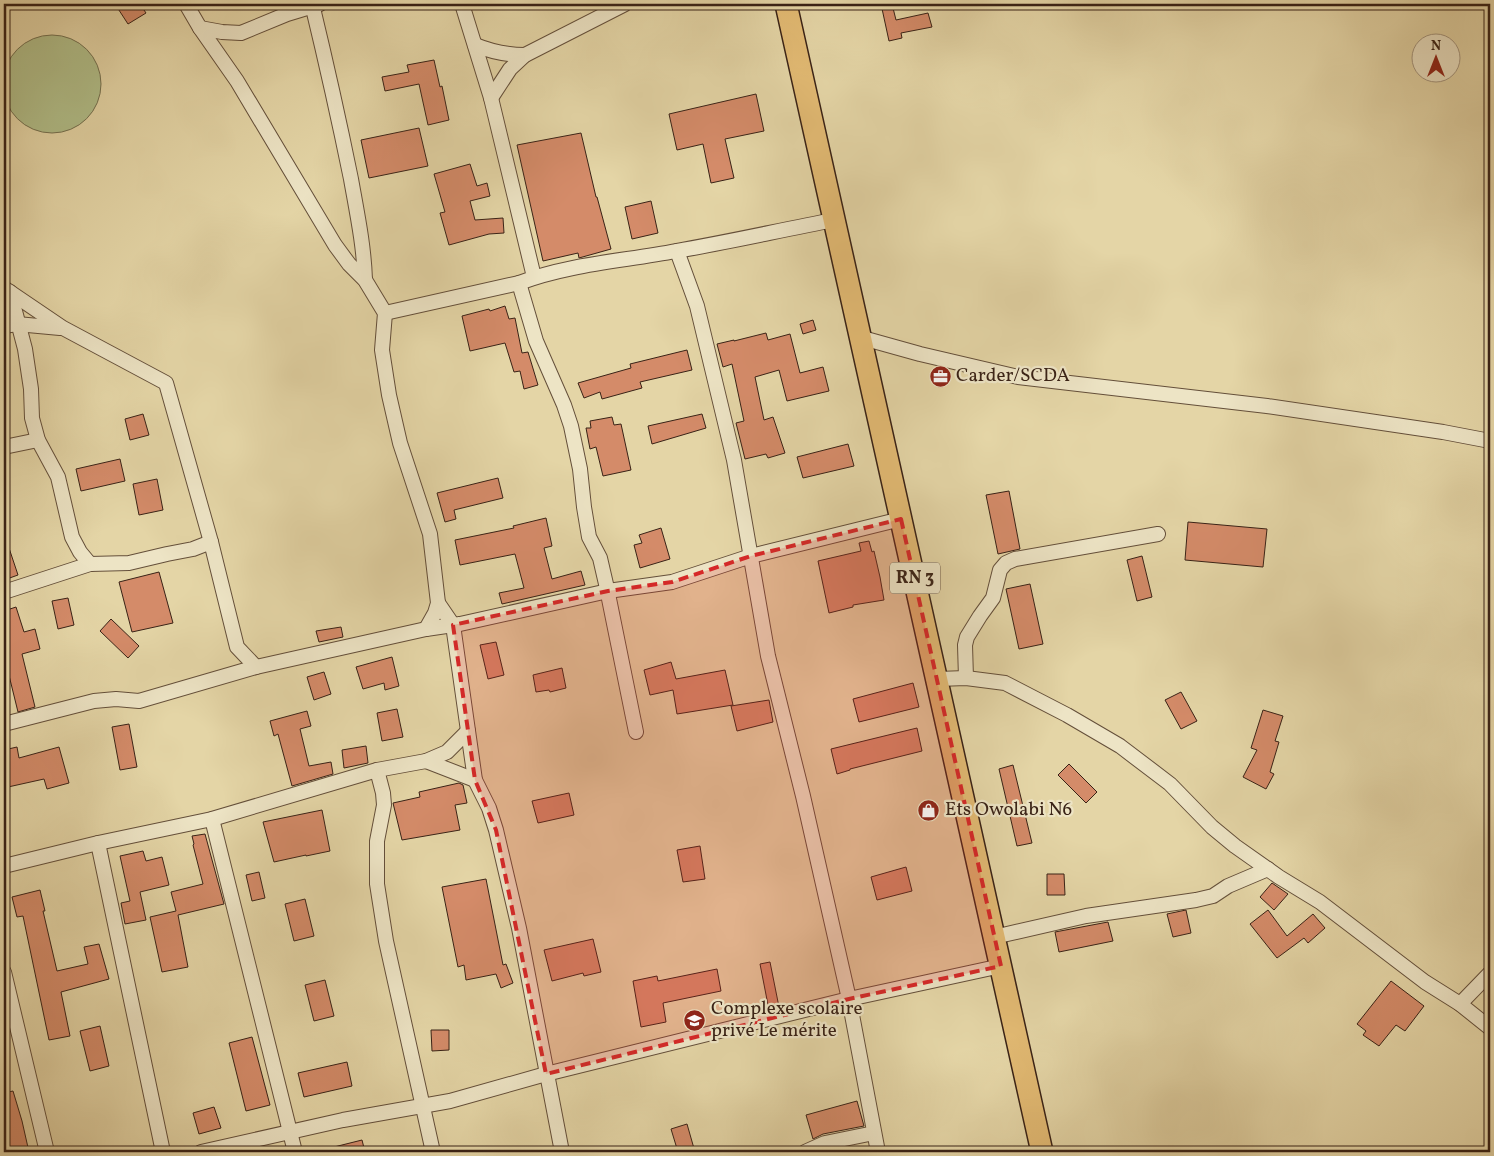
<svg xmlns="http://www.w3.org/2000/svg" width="1494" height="1156" viewBox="0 0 1494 1156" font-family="Vollkorn,serif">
	<rect width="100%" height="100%" fill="#e4d5a6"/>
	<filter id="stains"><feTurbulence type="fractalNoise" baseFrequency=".004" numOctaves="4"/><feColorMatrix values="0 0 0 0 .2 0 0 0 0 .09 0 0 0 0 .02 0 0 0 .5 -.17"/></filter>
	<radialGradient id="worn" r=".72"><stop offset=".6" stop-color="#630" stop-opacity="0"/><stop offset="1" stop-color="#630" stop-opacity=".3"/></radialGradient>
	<circle fill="#b1be89" stroke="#757050" cx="52" cy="84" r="49"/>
	<g fill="#d48b69" stroke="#392216">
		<polygon points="115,4 140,4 146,13 128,24"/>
		<polygon points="881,4 892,4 896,20 928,13 932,27 901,33 902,38 889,41"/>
		<polygon points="434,60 440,87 442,86 449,120 428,125 419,84 385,91 382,77 409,72 407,65"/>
		<polygon points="756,94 764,131 725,139 734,178 711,183 703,144 677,150 669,114"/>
		<polygon points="419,128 428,166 369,178 361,140"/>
		<polygon points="581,133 596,197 597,197 611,249 579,258 578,253 543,261 517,145"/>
		<polygon points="470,164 477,186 487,183 490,196 470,201 475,220 503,218 504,233 489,234 449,245 440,213 445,212 434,174"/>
		<polygon points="651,201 658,233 632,239 625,207"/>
		<polygon points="505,306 509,319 515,318 522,353 528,352 538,385 524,389 520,371 514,372 505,343 470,351 462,316 489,309 490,311"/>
		<polygon points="813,320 816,330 803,334 800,324"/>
		<polygon points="766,333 768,340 790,334 800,373 823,367 829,391 787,401 779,370 755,377 764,420 773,417 785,453 768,458 766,454 745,459 736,423 744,421 732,364 723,367 717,344 734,340 734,341"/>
		<polygon points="687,350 692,370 640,382 642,388 602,399 600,392 584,398 578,383 631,368 630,364"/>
		<polygon points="143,414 149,435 130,440 125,419"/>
		<polygon points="702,414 706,428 652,444 648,426"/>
		<polygon points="612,417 614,425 621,424 631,470 603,476 596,447 590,449 586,428 591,428 590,421"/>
		<polygon points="848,444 854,466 803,478 797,457"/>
		<polygon points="120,459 125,481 81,491 76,469"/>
		<polygon points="498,478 503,498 454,510 456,519 445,522 437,493"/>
		<polygon points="157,479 163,510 139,515 133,484"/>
		<polygon points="1009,491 1020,549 998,554 986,495"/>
		<polygon points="546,518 552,546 544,548 552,579 581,571 585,585 502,604 499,593 524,588 515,554 460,565 455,540 514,528 513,526"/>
		<polygon points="1188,522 1267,529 1263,567 1185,560"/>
		<polygon points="661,528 670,559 640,568 634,545 642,543 639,535"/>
		<polygon points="4,539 6,539 18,575 4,580"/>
		<polygon points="869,541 872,552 874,551 880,577 884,600 853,605 853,607 829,613 818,561 861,551 859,543"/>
		<polygon points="1142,556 1152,597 1137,601 1127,560"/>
		<polygon points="159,572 173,623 132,632 119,582"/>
		<polygon points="1030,584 1043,644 1019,649 1006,589"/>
		<polygon points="68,598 74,625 58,629 52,601"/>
		<polygon points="16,607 24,632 35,629 40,649 22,654 35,707 18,712 4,655 4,611"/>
		<polygon points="111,619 139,646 128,658 100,631"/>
		<polygon points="341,627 343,637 319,642 316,631"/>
		<polygon points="496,642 504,675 488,679 480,645"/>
		<polygon points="392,657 399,686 385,690 384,683 363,689 356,667"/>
		<polygon points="671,662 676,679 725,670 733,705 677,714 673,690 650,695 644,670"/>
		<polygon points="562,668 566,688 550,692 549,690 536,692 533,675"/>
		<polygon points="324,672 331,694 314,700 307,677"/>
		<polygon points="913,683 919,707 859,722 853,699"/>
		<polygon points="1181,692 1197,721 1181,729 1165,700"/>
		<polygon points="769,700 773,722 737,731 731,706"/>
		<polygon points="397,709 403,737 382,741 377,713"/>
		<polygon points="1263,710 1283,716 1275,741 1279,742 1270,772 1274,774 1266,789 1243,777 1257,750 1251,748"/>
		<polygon points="307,711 311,726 300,729 309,766 331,762 333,774 292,786 278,734 274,736 270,721"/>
		<polygon points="129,724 137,767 120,770 112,727"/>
		<polygon points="917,728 922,751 850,769 850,770 837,774 831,749"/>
		<polygon points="366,746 368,763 344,768 342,750"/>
		<polygon points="17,747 19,758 59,747 69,783 47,789 44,779 8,787 4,765 4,750"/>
		<polygon points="1069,764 1097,792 1086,803 1058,775"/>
		<polygon points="1013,765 1032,843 1017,846 999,769"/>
		<polygon points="459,783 463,785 467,803 455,805 460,830 402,840 393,803 420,797 419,792"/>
		<polygon points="569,793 574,815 538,823 532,801"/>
		<polygon points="322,810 330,851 306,856 306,855 274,862 263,822"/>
		<polygon points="205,834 224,904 178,915 188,967 162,972 150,917 176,911 171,892 203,884 193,845 194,844 192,836"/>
		<polygon points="700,846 705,879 683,882 677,850"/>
		<polygon points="143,851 146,861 162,857 169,885 140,892 146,920 125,924 121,903 130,901 120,856"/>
		<polygon points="906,867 912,891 877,900 871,877"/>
		<polygon points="259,872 265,898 252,901 246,875"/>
		<polygon points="1047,874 1064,874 1065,895 1047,895"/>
		<polygon points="486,879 503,965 506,964 513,983 501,988 496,974 466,980 464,965 458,967 442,887"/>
		<polygon points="1272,883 1288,894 1274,910 1260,897"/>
		<polygon points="40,890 45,911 43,911 57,971 88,964 84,947 99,944 109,979 61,992 70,1036 49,1040 23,916 17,917 12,897"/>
		<polygon points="305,899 314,936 294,941 285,904"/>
		<polygon points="1186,910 1191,933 1173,937 1167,914"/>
		<polygon points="1268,910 1287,936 1313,914 1325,928 1308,943 1304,938 1277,958 1250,924"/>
		<polygon points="1108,922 1113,941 1059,952 1055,932"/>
		<polygon points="593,939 601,972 584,976 583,973 552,981 544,950"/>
		<polygon points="770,962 779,1007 769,1010 760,964"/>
		<polygon points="717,969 721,991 663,1003 666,1022 641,1027 633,981 657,976 658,981"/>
		<polygon points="325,980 334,1016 314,1021 305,985"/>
		<polygon points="1391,981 1424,1006 1405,1031 1396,1025 1379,1046 1363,1035 1366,1031 1357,1024"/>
		<polygon points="100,1026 109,1066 90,1071 80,1031"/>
		<polygon points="431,1030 449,1030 449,1050 432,1051"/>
		<polygon points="252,1037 270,1105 246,1111 229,1043"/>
		<polygon points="347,1062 352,1086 304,1097 298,1073"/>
		<polygon points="13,1091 22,1121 29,1152 10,1152 4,1128 4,1093"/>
		<polygon points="857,1101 864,1126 823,1134 813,1139 806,1115"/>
		<polygon points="214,1107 221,1128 199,1134 193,1113"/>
		<polygon points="687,1124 695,1152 678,1152 671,1129"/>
		<polygon points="362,1140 365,1152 331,1152 330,1148"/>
	</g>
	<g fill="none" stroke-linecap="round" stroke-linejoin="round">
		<defs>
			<g id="street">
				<polyline points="186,4 200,28 237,81 335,245 349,264 365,280 385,313 382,350 389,395 400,443 430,534 438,603 435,613 426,629"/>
				<path d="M312,4C326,62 339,120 351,179C357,213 364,246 365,280"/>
				<polyline points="462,4 491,98 534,277"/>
				<polyline points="200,28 222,32 241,33 287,14 320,4"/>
				<path d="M475,45C492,52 507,55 525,55"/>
				<polyline points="491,98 510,69 525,55 625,4"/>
				<polyline points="677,251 697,306 734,460 768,656 803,796 849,999 878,1152"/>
				<polyline points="519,283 536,341 564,405 571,426 580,469 584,507 589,537 600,558 606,584 636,732"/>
				<polyline points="4,288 63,328 166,383 211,542 237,647 256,667"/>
				<polyline points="10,292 25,349 31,389 32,418 38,440 58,477 72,537 80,552 90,564"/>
				<path d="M385,313L519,283C569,264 624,261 676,251C729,242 781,230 834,220"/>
				<polyline points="4,326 17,324 60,328"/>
				<polyline points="859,337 920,354 1018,377 1267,406 1443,432 1490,441"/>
				<polyline points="4,447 38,440"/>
				<polyline points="4,592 90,564 129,563 167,554 193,549 211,542"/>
				<polyline points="438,603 453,625 475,780 489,808 496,830 519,928 562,1152"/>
				<polyline points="966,678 965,645 967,637 980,616 993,598 1000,570 1006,563 1015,559 1158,534"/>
				<polyline points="938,679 966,678 1005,683 1067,715 1120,746 1170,784 1212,827 1235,846 1279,877 1320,902 1425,982 1460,1004 1490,1028"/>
				<polyline points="4,724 94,701 116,699 139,701 256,667 426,629 460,624 608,591 672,582 751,556 901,519"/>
				<polyline points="426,761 475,780"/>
				<polyline points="377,770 383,793 384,805 377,841 377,884 386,941 433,1152"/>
				<polyline points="212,819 295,1152"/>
				<polyline points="98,843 163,1152"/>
				<polyline points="4,866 98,843 212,819 377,770 426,761 447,752 468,731"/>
				<polyline points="994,937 1086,916 1196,900 1213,896 1228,886 1268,869"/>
				<polyline points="4,972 47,1152"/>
				<polyline points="1460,1004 1490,973"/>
				<polyline points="201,1152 343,1120 450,1101 546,1074 849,999 1001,966"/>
				<polyline points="805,1152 825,1143 874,1133"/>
			</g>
			<path id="primary" d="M786,4C871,387 957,769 1042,1152"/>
		</defs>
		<use href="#street" stroke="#644f3a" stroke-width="16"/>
		<use href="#primary" stroke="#392216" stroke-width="24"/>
		<use href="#street" stroke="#ede4c5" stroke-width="14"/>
		<use href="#primary" stroke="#e2ba73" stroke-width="21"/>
	</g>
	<path fill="#d62828" fill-opacity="0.2" stroke="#d62828" stroke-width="4" stroke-dasharray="10 6" stroke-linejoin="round" d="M901,519L1001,966L849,999L546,1074L496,830L475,780L453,625L608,591L672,582L751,556Z"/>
	<defs>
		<symbol id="office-disc" viewBox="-11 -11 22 22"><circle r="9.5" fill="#8f2418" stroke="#ede4c5"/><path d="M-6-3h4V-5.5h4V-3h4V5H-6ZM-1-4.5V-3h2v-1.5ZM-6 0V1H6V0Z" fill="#fff"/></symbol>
		<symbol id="shop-disc" viewBox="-11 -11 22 22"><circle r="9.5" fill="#8f2418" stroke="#ede4c5"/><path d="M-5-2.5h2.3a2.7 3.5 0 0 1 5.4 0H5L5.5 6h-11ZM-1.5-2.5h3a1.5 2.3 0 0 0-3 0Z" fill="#fff"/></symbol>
		<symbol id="school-disc" viewBox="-11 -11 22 22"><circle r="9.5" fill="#8f2418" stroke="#ede4c5"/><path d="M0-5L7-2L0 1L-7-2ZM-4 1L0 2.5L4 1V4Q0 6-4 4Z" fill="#fff"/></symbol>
	</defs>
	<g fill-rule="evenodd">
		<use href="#office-disc" x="928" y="364" width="25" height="25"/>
		<use href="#shop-disc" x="916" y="798" width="25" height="25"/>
		<use href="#school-disc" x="682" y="1008" width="25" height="25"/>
	</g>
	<g text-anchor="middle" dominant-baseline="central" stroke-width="4.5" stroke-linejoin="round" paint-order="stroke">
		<rect fill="#ede4c5" stroke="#6f5c4a" stroke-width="1" x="890" y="562.5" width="50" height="31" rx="4"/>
		<g font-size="18" font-weight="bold" fill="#392216">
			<text x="915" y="578">RN 3</text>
		</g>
		<g font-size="19" fill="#392216" stroke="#ede4c5" text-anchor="start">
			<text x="956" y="376">Carder/SCDA</text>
			<text x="945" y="810">Ets Owolabi N6</text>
			<text x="711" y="1009">Complexe scolaire<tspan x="711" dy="22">privé Le mérite</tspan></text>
		</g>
	</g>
	<rect width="1494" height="1156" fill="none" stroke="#e4d5a6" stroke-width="20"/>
	<rect x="5" y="5" width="1484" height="1146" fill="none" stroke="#392216" stroke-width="2.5"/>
	<rect x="10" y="10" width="1474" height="1136" fill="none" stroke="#392216"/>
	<g transform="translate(1436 58)"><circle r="24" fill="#ede4c5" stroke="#a5967f"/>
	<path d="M0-4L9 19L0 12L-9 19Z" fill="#8f2418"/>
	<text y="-8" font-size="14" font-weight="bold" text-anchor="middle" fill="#392216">N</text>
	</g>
	<rect width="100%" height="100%" filter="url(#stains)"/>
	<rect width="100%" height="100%" fill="url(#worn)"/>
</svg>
